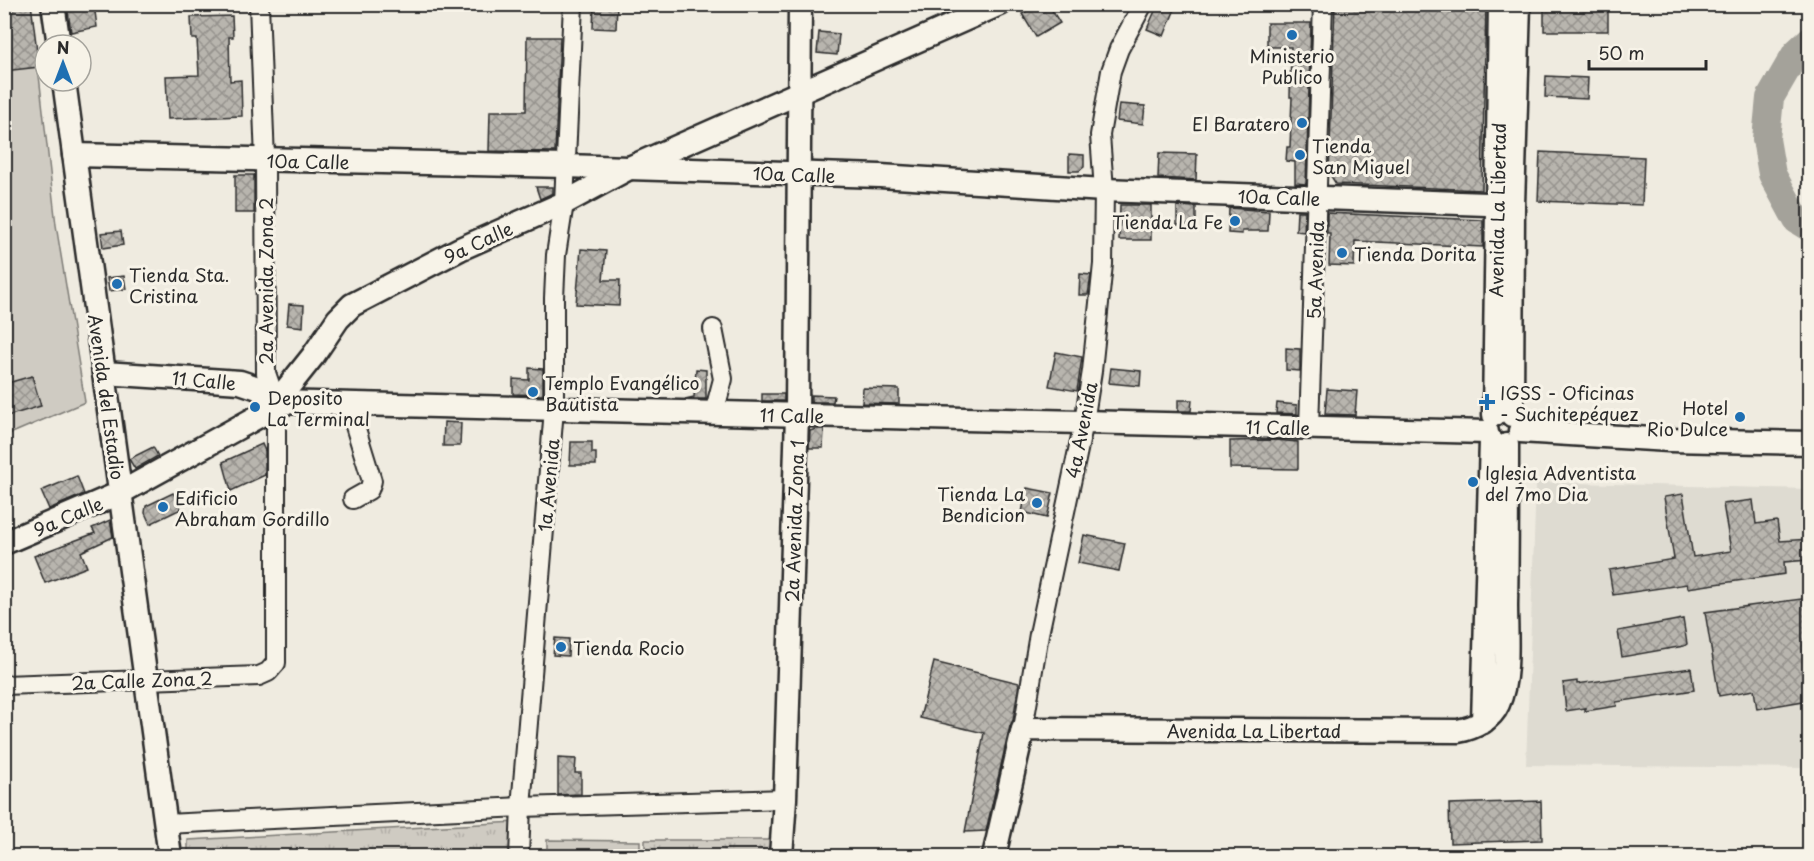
<svg xmlns="http://www.w3.org/2000/svg" width="1814" height="861" viewBox="0 0 1814 861" font-family="'Playpen Sans',sans-serif">
	<defs>
		<pattern id="park-tufts" width="24" height="20" patternUnits="userSpaceOnUse" patternTransform="scale(1.5)"><rect width="24" height="20" fill="#cfcbc2"/><path d="M3 7l-1-3M5 7V3M7 7l1-3M15 17l-1-3M17 17v-4M19 17l1-3" fill="none" stroke="#b2aea7"/></pattern>
		<pattern id="building-cross-hatch" width="8" height="8" patternUnits="userSpaceOnUse" patternTransform="scale(1.5)"><rect width="8" height="8" fill="#b8b5ae"/><path d="M0 0l8 8M0 8l8-8" fill="none" stroke="#96938e"/></pattern>
	</defs>
	<rect width="100%" height="100%" fill="#efebe0"/>
	<filter id="ink" filterUnits="userSpaceOnUse"><feTurbulence type="fractalNoise" baseFrequency=".0167" numOctaves="2"/><feDisplacementMap in="SourceGraphic" scale="12" xChannelSelector="R" yChannelSelector="G"/><feConvolveMatrix kernelMatrix="1 2 1 2 8 2 1 2 1" color-interpolation-filters="sRGB"/></filter>
	<g filter="url(#ink)">
		<polygon fill="#dedbd1" points="1536,482 1809,489 1809,768 1526,765"/>
		<g fill="url(#park-tufts)" stroke="#7d7b76" stroke-width="1.5">
			<polygon points="519,822 521,856 188,856 188,840"/>
			<rect x="645" y="840" width="128" height="16"/>
		</g>
		<g fill="#cfcbc2" stroke="#7d7b76" stroke-width="1.5">
			<polygon points="5,5 31,5 56,225 85,402 5,436"/>
			<polygon points="547,840 640,841 640,856 547,856"/>
		</g>
		<g fill="none" stroke-linecap="round" stroke-linejoin="round">
			<polyline stroke="#a4a29a" stroke-width="28" points="1810,40 1796,53 1770,98 1766,139 1772,174 1797,220 1810,228"/>
		</g>
		<g fill="url(#building-cross-hatch)" stroke="#2b2b2b" stroke-width="1.5">
			<polygon points="4,4 31,4 39,67 4,71"/>
			<polygon points="94,4 97,27 71,32 67,5"/>
			<polygon points="594,4 617,4 616,29 593,28"/>
			<polygon points="1038,4 1048,4 1060,23 1036,37 1022,14"/>
			<polygon points="1158,4 1177,4 1164,36 1147,29"/>
			<polygon points="1335,4 1486,4 1482,190 1336,184 1329,173"/>
			<rect x="1544" y="5" width="64" height="26"/>
			<polygon points="232,16 233,37 229,37 230,81 241,80 242,116 168,119 166,76 199,75 197,39 192,39 191,17"/>
			<polygon points="1267,23 1311,23 1306,184 1295,183 1295,162 1286,161 1287,147 1290,147 1292,97 1290,97 1291,47 1267,47"/>
			<polygon points="819,32 839,34 837,55 817,53"/>
			<polygon points="527,37 560,37 555,152 489,151 490,111 526,111"/>
			<polygon points="1546,76 1588,78 1587,99 1545,97"/>
			<polygon points="1119,104 1145,106 1143,124 1117,121"/>
			<polygon points="1540,152 1644,157 1642,205 1538,201"/>
			<polygon points="1159,153 1197,154 1196,180 1158,178"/>
			<polygon points="1069,154 1084,155 1084,167 1079,171 1069,171"/>
			<rect x="235" y="175" width="19" height="38"/>
			<polygon points="536,187 553,187 553,193 540,199"/>
			<polygon points="1120,205 1151,205 1151,240 1119,240"/>
			<polygon points="1177,206 1196,207 1196,225 1177,225"/>
			<polygon points="1229,208 1269,211 1268,231 1242,231 1242,234 1228,233"/>
			<polygon points="1297,211 1305,211 1304,232 1296,231"/>
			<polygon points="1327,213 1483,220 1483,247 1355,241 1354,266 1329,265 1330,233 1327,233"/>
			<polygon points="121,231 123,245 103,248 101,233"/>
			<polygon points="581,249 606,251 603,280 620,280 619,306 576,304"/>
			<polygon points="1080,274 1091,275 1088,295 1079,295"/>
			<polygon points="124,276 126,289 109,291 107,278"/>
			<polygon points="289,304 304,305 303,327 287,325"/>
			<polygon points="1286,348 1300,349 1300,371 1286,370"/>
			<polygon points="1056,352 1082,357 1077,391 1049,386"/>
			<polygon points="529,368 543,369 543,395 513,394 513,379 529,380"/>
			<polygon points="1111,368 1141,371 1140,386 1109,383"/>
			<polygon points="696,369 706,370 706,399 685,399 694,397"/>
			<polygon points="32,376 41,406 4,417 4,384"/>
			<polygon points="863,388 899,389 899,404 862,403"/>
			<polygon points="1327,389 1357,391 1355,415 1325,414"/>
			<rect x="762" y="394" width="22" height="7"/>
			<polygon points="811,395 834,396 833,402 811,402"/>
			<polygon points="1178,400 1192,400 1191,411 1178,411"/>
			<polygon points="1277,403 1297,405 1297,414 1276,413"/>
			<polygon points="444,422 461,423 460,446 443,446"/>
			<polygon points="816,429 824,429 823,448 809,448 810,431"/>
			<polygon points="1275,440 1298,442 1298,469 1230,468 1230,441"/>
			<polygon points="571,442 592,442 592,453 596,453 596,465 570,465"/>
			<polygon points="262,444 265,451 265,475 231,491 223,462"/>
			<polygon points="153,447 158,456 135,469 129,459"/>
			<polygon points="77,476 84,494 49,509 41,491"/>
			<polygon points="1027,488 1053,493 1047,518 1022,512"/>
			<polygon points="173,493 181,509 150,524 145,513 146,506"/>
			<polygon points="1683,494 1693,557 1731,551 1723,504 1753,500 1756,524 1777,521 1780,541 1809,539 1809,560 1784,562 1785,574 1688,588 1687,584 1613,595 1609,570 1674,559 1664,497"/>
			<polygon points="110,520 113,537 81,552 87,567 45,583 34,556 95,533 92,528"/>
			<polygon points="1084,535 1125,543 1119,571 1078,563"/>
			<polygon points="1809,598 1809,700 1757,709 1754,690 1719,696 1705,612"/>
			<polygon points="1683,619 1687,644 1684,646 1622,657 1618,631"/>
			<polygon points="555,638 569,639 568,656 553,655"/>
			<polygon points="934,662 1019,683 1013,720 1010,726 986,831 965,832 984,733 920,718"/>
			<polygon points="1691,668 1694,690 1616,702 1617,706 1585,711 1585,708 1566,711 1563,683 1577,681 1577,684"/>
			<polygon points="558,758 576,759 575,773 581,773 581,794 558,795"/>
			<polygon points="1541,801 1542,840 1450,843 1449,804"/>
		</g>
		<g fill="none" stroke-linecap="round" stroke-linejoin="round">
			<defs>
				<g id="minor">
					<polyline points="713,329 723,379 714,413"/>
					<polyline points="348,403 372,481 369,490 353,499"/>
					<polyline points="1309,427 1323,4"/>
					<polyline points="4,685 259,676 268,672 276,663 276,402 266,373 265,161 259,4"/>
					<polyline points="1023,729 1039,634 1084,422 1092,371 1103,264 1104,190 1100,135 1111,71 1119,49 1143,4"/>
					<polyline points="166,824 521,807 785,799"/>
					<polyline points="519,856 521,807 554,409 554,298 556,255 564,203 573,4"/>
				</g>
				<g id="tertiary">
					<polyline points="53,4 59,45"/>
					<polyline points="64,81 170,856"/>
					<polyline points="74,155 565,166 880,176 1104,190 1513,205"/>
					<polyline points="104,373 240,382 258,388 276,402 1487,432"/>
					<polyline points="1494,415 1500,4"/>
					<polyline points="1512,415 1513,205 1519,4"/>
					<polyline points="1520,431 1669,440 1810,443"/>
					<polyline points="4,543 120,493 270,410 313,356 338,319 352,305 460,249 564,203 629,168 1000,4"/>
					<polyline points="1483,722 1491,440"/>
					<polyline points="781,856 785,799 797,415 800,4"/>
					<path d="M994,856L1023,729L1458,731C1474,728 1491,720 1498,704C1510,678 1506,634 1506,605C1507,552 1507,498 1507,445"/>
				</g>
			</defs>
			<use href="#minor" stroke="#2b2b2b" stroke-width="22"/>
			<use href="#tertiary" stroke="#2b2b2b" stroke-width="27"/>
			<use href="#minor" stroke="#f7f3e8" stroke-width="18"/>
			<use href="#tertiary" stroke="#f7f3e8" stroke-width="22"/>
		</g>
	</g>
	<g fill="#1f6fb2" stroke="#f7f3e8" stroke-width="2">
		<circle cx="1292" cy="35" r="6"/>
		<circle cx="1302" cy="123" r="6"/>
		<circle cx="1300" cy="155" r="6"/>
		<circle cx="1235" cy="221" r="6"/>
		<circle cx="1342" cy="253" r="6"/>
		<circle cx="117" cy="284" r="6"/>
		<circle cx="533" cy="392" r="6"/>
		<path d="M1484 393h6v6h6v6h-6v6h-6v-6h-6v-6h6z"/>
		<circle cx="255" cy="407" r="6"/>
		<circle cx="1740" cy="417" r="6"/>
		<circle cx="1473" cy="482" r="6"/>
		<circle cx="1037" cy="503" r="6"/>
		<circle cx="163" cy="507" r="6"/>
		<circle cx="561" cy="647" r="6"/>
	</g>
	<g text-anchor="middle" dominant-baseline="central" stroke-width="6" stroke-linejoin="round" paint-order="stroke">
		<g font-size="18" fill="#2b2b2b" stroke="#f7f3e8" text-anchor="start">
			<text x="1292" y="55" text-anchor="middle">Ministerio<tspan x="1292" dy="21">Publico</tspan></text>
			<text x="1290" y="123" text-anchor="end">El Baratero</text>
			<text x="1312" y="145">Tienda<tspan x="1312" dy="21">San Miguel</tspan></text>
			<text x="1223" y="221" text-anchor="end">Tienda La Fe</text>
			<text x="1354" y="253">Tienda Dorita</text>
			<text x="129" y="274">Tienda Sta.<tspan x="129" dy="21">Cristina</tspan></text>
			<text x="545" y="382">Templo Evangélico<tspan x="545" dy="21">Bautista</tspan></text>
			<text x="1500" y="392">IGSS - Oficinas<tspan x="1500" dy="21">- Suchitepéquez</tspan></text>
			<text x="267" y="397">Deposito<tspan x="267" dy="21">La Terminal</tspan></text>
			<text x="1728" y="407" text-anchor="end">Hotel<tspan x="1728" dy="21">Rio Dulce</tspan></text>
			<text x="1485" y="472">Iglesia Adventista<tspan x="1485" dy="21">del 7mo Dia</tspan></text>
			<text x="1025" y="493" text-anchor="end">Tienda La<tspan x="1025" dy="21">Bendicion</tspan></text>
			<text x="175" y="497">Edificio<tspan x="175" dy="21">Abraham Gordillo</tspan></text>
			<text x="573" y="647">Tienda Rocio</text>
		</g>
		<g font-size="18" fill="#2b2b2b" stroke="#f7f3e8">
			<text transform="translate(308 161) rotate(1)">10a Calle</text>
			<text transform="translate(794 174) rotate(2)">10a Calle</text>
			<text transform="translate(1279 197) rotate(2)">10a Calle</text>
			<text transform="translate(1497 210) rotate(-89)">Avenida La Libertad</text>
			<text transform="translate(478 242) rotate(-25)">9a Calle</text>
			<text transform="translate(1315 270) rotate(-88)">5a Avenida</text>
			<text transform="translate(265 281) rotate(-90)">2a Avenida Zona 2</text>
			<text transform="translate(204 380) rotate(5)">11 Calle</text>
			<text transform="translate(107 397) rotate(82)">Avenida del Estadio</text>
			<text transform="translate(792 415) rotate(1)">11 Calle</text>
			<text transform="translate(1278 427) rotate(1)">11 Calle</text>
			<text transform="translate(1081 430) rotate(-79)">4a Avenida</text>
			<text transform="translate(548 485) rotate(-85)">1a Avenida</text>
			<text transform="translate(68 516) rotate(-23)">9a Calle</text>
			<text transform="translate(794 521) rotate(-88)">2a Avenida Zona 1</text>
			<text transform="translate(142 680) rotate(-2)">2a Calle Zona 2</text>
			<text x="1254" y="730">Avenida La Libertad</text>
		</g>
	</g>
	<rect width="1814" height="861" fill="none" stroke="#f7f3e8" stroke-width="24"/>
	<rect x="12" y="12" width="1790" height="837" fill="none" stroke="#2b2b2b" stroke-width="2" filter="url(#ink)"/>
	<g transform="translate(63 63)"><circle r="28" fill="#f7f3e8" stroke="#a5a39c" stroke-width="1.5"/>
	<path d="M0-4.5L10 22L0 15L-10 22Z" fill="#1f6fb2"/>
	<text y="-9" font-size="16" font-weight="bold" text-anchor="middle" fill="#2b2b2b">N</text>
	</g>
	<path d="M1589 60v9h117v-9" fill="none" stroke="#2b2b2b" stroke-width="3"/>
	<text x="1598" y="60" font-size="18" fill="#2b2b2b" stroke="#f7f3e8" stroke-width="4.5" paint-order="stroke">50 m</text>
</svg>
